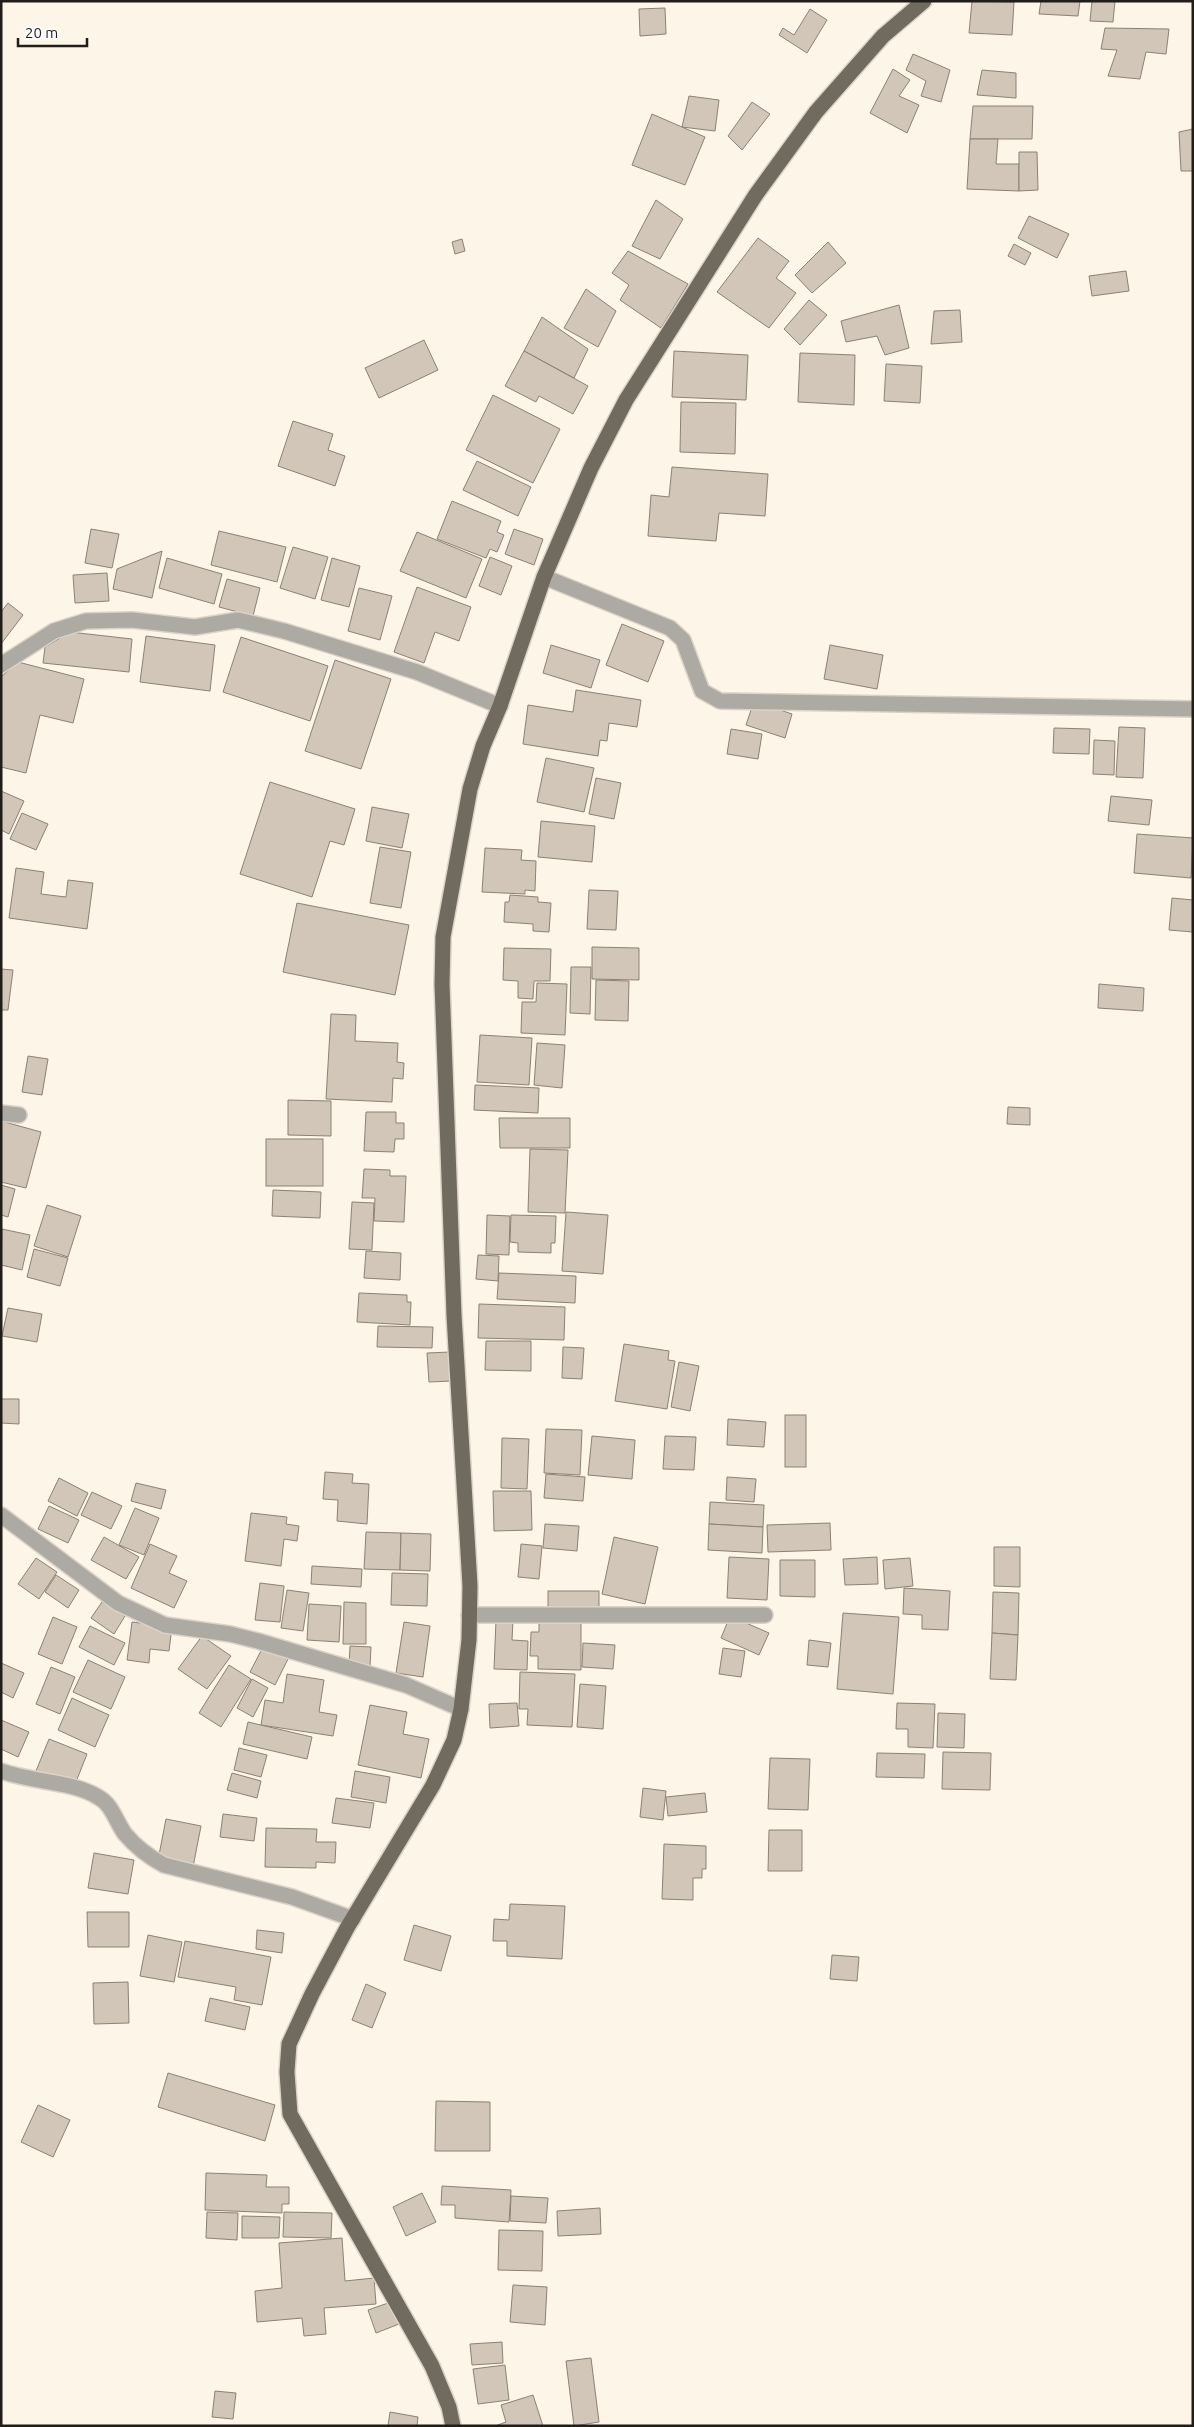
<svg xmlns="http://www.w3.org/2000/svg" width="1194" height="2427" viewBox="0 0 1194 2427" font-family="Ubuntu,sans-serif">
	<rect width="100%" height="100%" fill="#fef5e9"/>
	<g fill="#d1c6b8" stroke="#8b8174">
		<polygon points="972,1 1014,2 1012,35 969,33"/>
		<polygon points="1041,1 1080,1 1078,16 1039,14"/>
		<polygon points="1092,1 1115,1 1113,22 1090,21"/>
		<polygon points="665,8 666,34 640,36 639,9"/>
		<polygon points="810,9 827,20 807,53 779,35 783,28 794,35"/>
		<polygon points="1105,28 1169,29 1166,54 1146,52 1140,79 1108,76 1117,50 1101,49"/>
		<polygon points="913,54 950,70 941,102 921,96 926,81 906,70"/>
		<polygon points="893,69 910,80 899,96 919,105 907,133 870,113"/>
		<polygon points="982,70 1016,73 1016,98 977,95"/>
		<polygon points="689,96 719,100 715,131 682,127"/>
		<polygon points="752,102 770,114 742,150 728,136"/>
		<polygon points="973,106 1033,106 1032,139 970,139"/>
		<polygon points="652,114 705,137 685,185 632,165"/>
		<polygon points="1193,129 1193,171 1181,171 1179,132"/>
		<polygon points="970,139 998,139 996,164 1019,164 1019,191 967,189"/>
		<polygon points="1019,152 1037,152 1038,190 1019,191"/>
		<polygon points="656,200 683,219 660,259 632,246"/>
		<polygon points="1029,216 1069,234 1057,258 1018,238"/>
		<polygon points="758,238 789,261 776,278 796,293 769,328 717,292"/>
		<polygon points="462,239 465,251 455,254 452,242"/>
		<polygon points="828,242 846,263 812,293 795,275"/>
		<polygon points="1014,244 1031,253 1025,265 1008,256"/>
		<polygon points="628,251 688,284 661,328 620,300 629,285 612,273"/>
		<polygon points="1126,271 1129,291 1092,296 1089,276"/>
		<polygon points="586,289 616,311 598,347 564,328"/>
		<polygon points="809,300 827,315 800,345 784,329"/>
		<polygon points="899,305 909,348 885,355 877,336 846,342 841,321"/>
		<polygon points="960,310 962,342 931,344 934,311"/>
		<polygon points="542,317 588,349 574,378 524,351"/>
		<polygon points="424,340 438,370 379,398 365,368"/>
		<polygon points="524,351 588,386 573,414 539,396 536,402 505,386"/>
		<polygon points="674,351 748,355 746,400 672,397"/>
		<polygon points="800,353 855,355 854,405 798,402"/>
		<polygon points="886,364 922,366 920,403 884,401"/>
		<polygon points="493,395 560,429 533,483 466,450"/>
		<polygon points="681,402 736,403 735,454 680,452"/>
		<polygon points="293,421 333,434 328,450 345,456 335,486 278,466"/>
		<polygon points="477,461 531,487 518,516 463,490"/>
		<polygon points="672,467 768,474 765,516 719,513 716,541 648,536 651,495 669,497"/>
		<polygon points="452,501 501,521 497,532 504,535 497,552 490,549 486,558 437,539"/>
		<polygon points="91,529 119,534 112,568 85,563"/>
		<polygon points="514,529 543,539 534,565 505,554"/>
		<polygon points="219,531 286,547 277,582 211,565"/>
		<polygon points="417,532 482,559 466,598 400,571"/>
		<polygon points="293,547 328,557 315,599 280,588"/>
		<polygon points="162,551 152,598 113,589 117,569"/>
		<polygon points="490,557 512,566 501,595 479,586"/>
		<polygon points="167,558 222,574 214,604 159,588"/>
		<polygon points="332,558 360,566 349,607 321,600"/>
		<polygon points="107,573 109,601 75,603 73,575"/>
		<polygon points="227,579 260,588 253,616 219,607"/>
		<polygon points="417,587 471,607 459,641 435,632 424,663 394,652"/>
		<polygon points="359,588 392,596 380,640 348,631"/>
		<polygon points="8,603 23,615 1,644 1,612"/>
		<polygon points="622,624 664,641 648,682 606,665"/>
		<polygon points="70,632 132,639 129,672 43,663 45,647"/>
		<polygon points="146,636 215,645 210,691 140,682"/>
		<polygon points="241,637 328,666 310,721 223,692"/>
		<polygon points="551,645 600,660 591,688 543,673"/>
		<polygon points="830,645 883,655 877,689 824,679"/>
		<polygon points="335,660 391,679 361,769 305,751"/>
		<polygon points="18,662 84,679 73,723 40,715 26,773 1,767 1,677"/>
		<polygon points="576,690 641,700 637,727 609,723 607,741 600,740 598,756 523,744 528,705 573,712"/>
		<polygon points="754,701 792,714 785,738 746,725"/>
		<polygon points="1119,727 1145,728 1143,778 1116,777"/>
		<polygon points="1054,728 1090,729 1089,754 1053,753"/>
		<polygon points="731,729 762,734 758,759 727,754"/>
		<polygon points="1094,740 1115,741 1114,775 1093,774"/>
		<polygon points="546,758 594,768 584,812 537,802"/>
		<polygon points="596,778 621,783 614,819 589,814"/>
		<polygon points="270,782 355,809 344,845 330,841 312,897 240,874"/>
		<polygon points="1,791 24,801 9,834 1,830"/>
		<polygon points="1111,796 1152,800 1149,825 1108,821"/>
		<polygon points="372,807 409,814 402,848 366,841"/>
		<polygon points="22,813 48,824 36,850 10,839"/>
		<polygon points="541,821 595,826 592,862 538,857"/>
		<polygon points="1137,834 1193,838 1191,878 1134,873"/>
		<polygon points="380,847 411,852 401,908 370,903"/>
		<polygon points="485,848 522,850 521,860 536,861 535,891 525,890 525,894 482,892"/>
		<polygon points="16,868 44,872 41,894 66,897 68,880 93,883 87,929 9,918"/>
		<polygon points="589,890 618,891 616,930 587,929"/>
		<polygon points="510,895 538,897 538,902 551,903 549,932 533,931 533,924 504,922 505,902 509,902"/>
		<polygon points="1172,898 1193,900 1193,932 1169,930"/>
		<polygon points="297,903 409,925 395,995 283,972"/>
		<polygon points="592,947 639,948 639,980 592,979"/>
		<polygon points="504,948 551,949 550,981 534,981 533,999 518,998 518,981 503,980"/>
		<polygon points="571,967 591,967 590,1014 570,1013"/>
		<polygon points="1,969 13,970 8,1010 1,1010"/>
		<polygon points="596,980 629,981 628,1021 595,1020"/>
		<polygon points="537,983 567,984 565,1035 521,1033 522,1002 536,1002"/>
		<polygon points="1099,984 1144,988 1143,1011 1098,1008"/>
		<polygon points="331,1014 356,1015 355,1041 398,1043 397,1062 404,1063 403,1079 393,1078 392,1102 326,1099"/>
		<polygon points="480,1035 532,1038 529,1085 477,1082"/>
		<polygon points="537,1043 565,1045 562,1088 534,1085"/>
		<polygon points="28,1056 48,1059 42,1095 22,1092"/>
		<polygon points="475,1085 539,1088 538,1113 474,1110"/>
		<polygon points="288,1100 331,1101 331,1136 288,1135"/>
		<polygon points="1008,1107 1030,1108 1030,1125 1007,1124"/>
		<polygon points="366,1112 396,1112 396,1123 404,1123 404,1139 395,1139 394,1152 364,1151"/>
		<polygon points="499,1118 570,1118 570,1148 500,1148"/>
		<polygon points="1,1121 41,1132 26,1188 1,1182"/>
		<rect x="266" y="1139" width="57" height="47"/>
		<polygon points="530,1149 568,1150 565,1213 528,1212"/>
		<polygon points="364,1169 390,1170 390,1176 406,1176 404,1222 374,1221 375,1198 362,1198"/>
		<polygon points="1,1185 15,1189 8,1217 1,1215"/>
		<polygon points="273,1190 321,1192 320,1218 272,1216"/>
		<polygon points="352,1202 374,1203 372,1250 349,1249"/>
		<polygon points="47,1205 81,1216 68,1257 34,1246"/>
		<polygon points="566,1212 608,1215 603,1274 562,1271"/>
		<polygon points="487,1215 510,1216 509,1255 486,1254"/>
		<polygon points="511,1215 556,1216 555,1243 551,1243 551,1253 518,1252 518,1243 510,1242"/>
		<polygon points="2,1229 30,1235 22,1270 1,1265"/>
		<polygon points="34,1249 68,1258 60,1286 27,1277"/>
		<polygon points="366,1251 401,1253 400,1280 364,1278"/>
		<polygon points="478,1255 499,1256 498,1281 476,1279"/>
		<polygon points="499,1273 576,1276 575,1303 497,1299"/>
		<polygon points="359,1293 407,1295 407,1302 411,1302 410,1325 357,1322"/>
		<polygon points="479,1304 565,1307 564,1340 478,1338"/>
		<polygon points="8,1308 42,1314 37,1342 2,1336"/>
		<polygon points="378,1326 433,1327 432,1348 377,1347"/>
		<polygon points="486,1341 531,1341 531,1371 485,1370"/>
		<polygon points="624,1344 669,1351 668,1360 675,1361 667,1409 615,1401"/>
		<polygon points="563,1347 584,1348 582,1379 562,1378"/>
		<polygon points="450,1352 452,1381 429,1382 427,1353"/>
		<polygon points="679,1362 699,1366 690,1411 671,1407"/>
		<polygon points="1,1399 19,1399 19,1424 1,1423"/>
		<rect x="785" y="1415" width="21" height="52"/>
		<polygon points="728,1419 766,1422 764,1447 727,1445"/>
		<polygon points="546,1429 582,1430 580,1475 544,1473"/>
		<polygon points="592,1436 635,1440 632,1479 588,1475"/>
		<polygon points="665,1436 696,1437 694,1470 663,1469"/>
		<polygon points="502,1438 529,1439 527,1489 501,1488"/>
		<polygon points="325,1472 353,1474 352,1483 369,1484 367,1524 337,1521 338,1500 323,1499"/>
		<polygon points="546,1474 585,1477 583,1501 544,1498"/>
		<polygon points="727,1477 756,1479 754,1502 726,1500"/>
		<polygon points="59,1478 88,1493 77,1516 48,1501"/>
		<polygon points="136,1483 166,1490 161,1509 131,1501"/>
		<polygon points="493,1491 531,1491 532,1530 494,1531"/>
		<polygon points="92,1492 122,1506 111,1529 81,1515"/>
		<polygon points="710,1502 764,1505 763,1527 709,1524"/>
		<polygon points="49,1506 79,1520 68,1543 38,1529"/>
		<polygon points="135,1508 159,1518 144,1555 119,1545"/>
		<polygon points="251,1513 287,1517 286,1524 299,1526 297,1541 284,1539 281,1566 245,1561"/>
		<polygon points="830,1523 831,1550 768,1552 767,1525"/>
		<polygon points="545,1524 579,1526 577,1551 543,1548"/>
		<polygon points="709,1524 763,1527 762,1553 708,1550"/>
		<polygon points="366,1532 401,1533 400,1570 364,1569"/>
		<polygon points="401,1533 431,1534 430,1571 400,1570"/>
		<polygon points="104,1537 139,1557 126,1579 91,1560"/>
		<polygon points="614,1537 658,1547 645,1604 602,1594"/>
		<polygon points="150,1544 177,1556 169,1573 187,1581 174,1608 131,1588"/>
		<polygon points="521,1544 542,1546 539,1579 518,1577"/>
		<polygon points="994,1547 1020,1547 1020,1587 994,1586"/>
		<polygon points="729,1557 769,1559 767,1600 727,1598"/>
		<polygon points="877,1557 878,1584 845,1585 843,1559"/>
		<polygon points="36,1558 57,1572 39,1599 18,1584"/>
		<polygon points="910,1558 913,1586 885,1589 883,1560"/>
		<polygon points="780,1560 815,1560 815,1597 780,1596"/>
		<polygon points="312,1566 362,1569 361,1587 311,1584"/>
		<polygon points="392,1573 428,1574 427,1606 391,1605"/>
		<polygon points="56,1575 79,1590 68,1608 45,1592"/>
		<polygon points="260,1583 284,1586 280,1622 255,1620"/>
		<polygon points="904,1588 950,1591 948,1630 922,1629 922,1615 903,1614"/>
		<polygon points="287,1590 309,1593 303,1631 281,1628"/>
		<rect x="548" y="1591" width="51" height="23"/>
		<polygon points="993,1592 1019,1593 1018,1635 992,1633"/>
		<polygon points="102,1602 125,1616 114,1634 91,1618"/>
		<polygon points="344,1602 366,1603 366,1644 343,1644"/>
		<polygon points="309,1604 341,1606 339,1642 307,1640"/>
		<polygon points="843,1613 899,1617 893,1694 837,1689"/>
		<polygon points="730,1616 769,1633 759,1655 721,1638"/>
		<polygon points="53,1617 77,1627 62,1664 38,1654"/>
		<polygon points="496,1620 513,1620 512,1640 528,1641 527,1670 494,1669"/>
		<polygon points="539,1620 581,1621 581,1670 538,1669 538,1656 530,1656 531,1632 539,1632"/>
		<polygon points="132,1622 172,1627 169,1651 150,1649 149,1663 127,1660"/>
		<polygon points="404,1622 430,1626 423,1677 396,1673"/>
		<polygon points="90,1626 125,1643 114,1665 79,1647"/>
		<polygon points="992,1633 1018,1635 1016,1680 990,1679"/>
		<polygon points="202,1636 231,1656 207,1689 178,1669"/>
		<polygon points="809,1640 831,1643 828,1667 807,1665"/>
		<polygon points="583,1643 615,1645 613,1669 582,1667"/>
		<polygon points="350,1646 371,1647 370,1667 349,1666"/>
		<polygon points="263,1647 288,1659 275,1685 250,1672"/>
		<polygon points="723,1648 745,1651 741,1677 719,1674"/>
		<polygon points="88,1660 125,1677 111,1709 73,1692"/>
		<polygon points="1,1663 24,1673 13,1698 1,1692"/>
		<polygon points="229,1665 251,1679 221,1727 199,1713"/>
		<polygon points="51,1667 75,1677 60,1714 36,1704"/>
		<polygon points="520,1672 575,1674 572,1727 527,1725 528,1709 519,1709"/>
		<polygon points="287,1674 324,1680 319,1712 337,1715 333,1736 261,1725 265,1700 283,1703"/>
		<polygon points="252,1679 268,1688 253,1717 237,1708"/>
		<polygon points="580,1684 606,1686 603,1729 577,1727"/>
		<polygon points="72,1698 109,1715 95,1747 58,1730"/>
		<polygon points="517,1703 519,1726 490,1728 489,1704"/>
		<polygon points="897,1703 935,1704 933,1748 908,1747 908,1729 896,1729"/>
		<polygon points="370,1705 407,1712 403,1734 429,1739 421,1778 358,1765"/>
		<polygon points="938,1713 965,1714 964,1748 937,1747"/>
		<polygon points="1,1720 29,1732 18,1757 1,1749"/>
		<polygon points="248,1722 312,1737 307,1759 243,1744"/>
		<polygon points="49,1739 87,1754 74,1787 36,1771"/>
		<polygon points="239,1748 267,1755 261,1777 234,1770"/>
		<polygon points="943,1752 991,1753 990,1790 942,1789"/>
		<polygon points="877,1753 925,1754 924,1778 876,1777"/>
		<polygon points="770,1758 810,1759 808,1810 768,1809"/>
		<polygon points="355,1771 390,1777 386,1803 351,1797"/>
		<polygon points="232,1773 261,1781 257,1798 227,1790"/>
		<polygon points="643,1788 666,1791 663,1820 640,1817"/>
		<polygon points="705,1793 707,1812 668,1816 666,1797"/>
		<polygon points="336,1798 374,1803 370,1828 332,1823"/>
		<polygon points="223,1814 257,1818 254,1841 220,1837"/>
		<polygon points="166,1819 201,1826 193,1867 158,1860"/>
		<polygon points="266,1828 317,1829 316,1842 336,1842 335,1863 316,1862 316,1868 265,1867"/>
		<polygon points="769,1830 802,1830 802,1871 768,1871"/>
		<polygon points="664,1844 706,1846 706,1869 702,1869 702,1878 693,1878 693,1900 662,1899"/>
		<polygon points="94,1853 134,1860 128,1894 88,1888"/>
		<polygon points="510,1904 565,1906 562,1959 507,1956 507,1941 493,1941 494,1919 509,1920"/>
		<polygon points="87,1912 129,1912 129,1947 88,1947"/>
		<polygon points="414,1925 451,1936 441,1971 404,1960"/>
		<polygon points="257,1930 284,1933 282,1953 256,1949"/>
		<polygon points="148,1935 182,1942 174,1982 140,1976"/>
		<polygon points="185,1941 271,1957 262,2005 234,2000 236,1987 178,1977"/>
		<polygon points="832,1955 859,1957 857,1981 830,1979"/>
		<polygon points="128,1982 129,2023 94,2024 93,1983"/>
		<polygon points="366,1984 386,1993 372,2028 352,2020"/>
		<polygon points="210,1998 250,2007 245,2030 205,2021"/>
		<polygon points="168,2073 275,2105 265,2141 158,2107"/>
		<polygon points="436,2101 490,2102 490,2151 435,2151"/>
		<polygon points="38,2105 70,2120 53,2157 21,2142"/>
		<polygon points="206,2173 267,2175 266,2187 289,2187 289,2204 282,2204 282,2213 205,2210"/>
		<polygon points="442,2186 511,2190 509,2222 455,2218 455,2205 441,2205"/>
		<polygon points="422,2193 436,2222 406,2236 393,2207"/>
		<polygon points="511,2196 548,2198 546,2223 510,2221"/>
		<polygon points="600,2208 601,2234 558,2236 557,2211"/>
		<polygon points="207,2212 238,2213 237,2240 206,2238"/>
		<polygon points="284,2212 332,2213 331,2238 283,2237"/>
		<polygon points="242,2216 280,2217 279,2238 242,2238"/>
		<polygon points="499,2230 543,2231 542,2271 498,2270"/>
		<polygon points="342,2238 345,2281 374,2278 376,2304 324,2308 326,2334 304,2336 302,2318 257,2322 255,2291 282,2288 279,2243"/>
		<polygon points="513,2285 547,2287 545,2325 510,2322"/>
		<polygon points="391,2302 399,2324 376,2333 368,2310"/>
		<polygon points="502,2342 503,2363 472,2365 470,2344"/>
		<polygon points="591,2358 599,2422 574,2426 566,2361"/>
		<polygon points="505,2365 509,2400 478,2404 473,2369"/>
		<polygon points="215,2391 236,2393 233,2419 212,2417"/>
		<polygon points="533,2395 543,2426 495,2426 506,2422 501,2405"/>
		<polygon points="390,2412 418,2417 417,2426 388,2426"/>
	</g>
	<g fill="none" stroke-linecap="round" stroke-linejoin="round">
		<defs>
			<g id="minor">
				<polyline points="544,577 670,628 683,640 702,691 720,701 1193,709"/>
				<polyline points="1,665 54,631 86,621 132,620 195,627 238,620 284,631 417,672 500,706"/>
				<polyline points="1,1113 19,1115"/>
				<polyline points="1,1515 118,1603 165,1625 230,1634 258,1641 406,1685 461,1709"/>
				<polyline points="469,1615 765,1615"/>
				<path d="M1,1771C31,1782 72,1781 98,1797C112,1804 116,1822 125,1834C136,1847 149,1857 164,1865L292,1897L353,1919"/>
			</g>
			<polyline id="major" points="453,2426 449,2407 432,2366 290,2114 287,2072 289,2044 312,1994 347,1928 433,1785 454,1740 461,1709 469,1640 470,1586 454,1315 442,984 443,937 470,789 483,746 500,706 544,577 591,468 626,400 755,196 816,112 883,36 924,1"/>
		</defs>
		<use href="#minor" stroke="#dbd2c8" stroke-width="18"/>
		<use href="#major" stroke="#dbd2c8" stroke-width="18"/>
		<use href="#minor" stroke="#ada9a3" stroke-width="15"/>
		<use href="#major" stroke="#716a5e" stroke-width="15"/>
	</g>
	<rect width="1194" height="2427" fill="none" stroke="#211d18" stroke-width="5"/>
	<path d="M18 38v8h69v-8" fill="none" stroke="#211d18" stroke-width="2.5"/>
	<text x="25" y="38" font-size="15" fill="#211d18" stroke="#ffffff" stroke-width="4" paint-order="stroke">20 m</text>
</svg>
